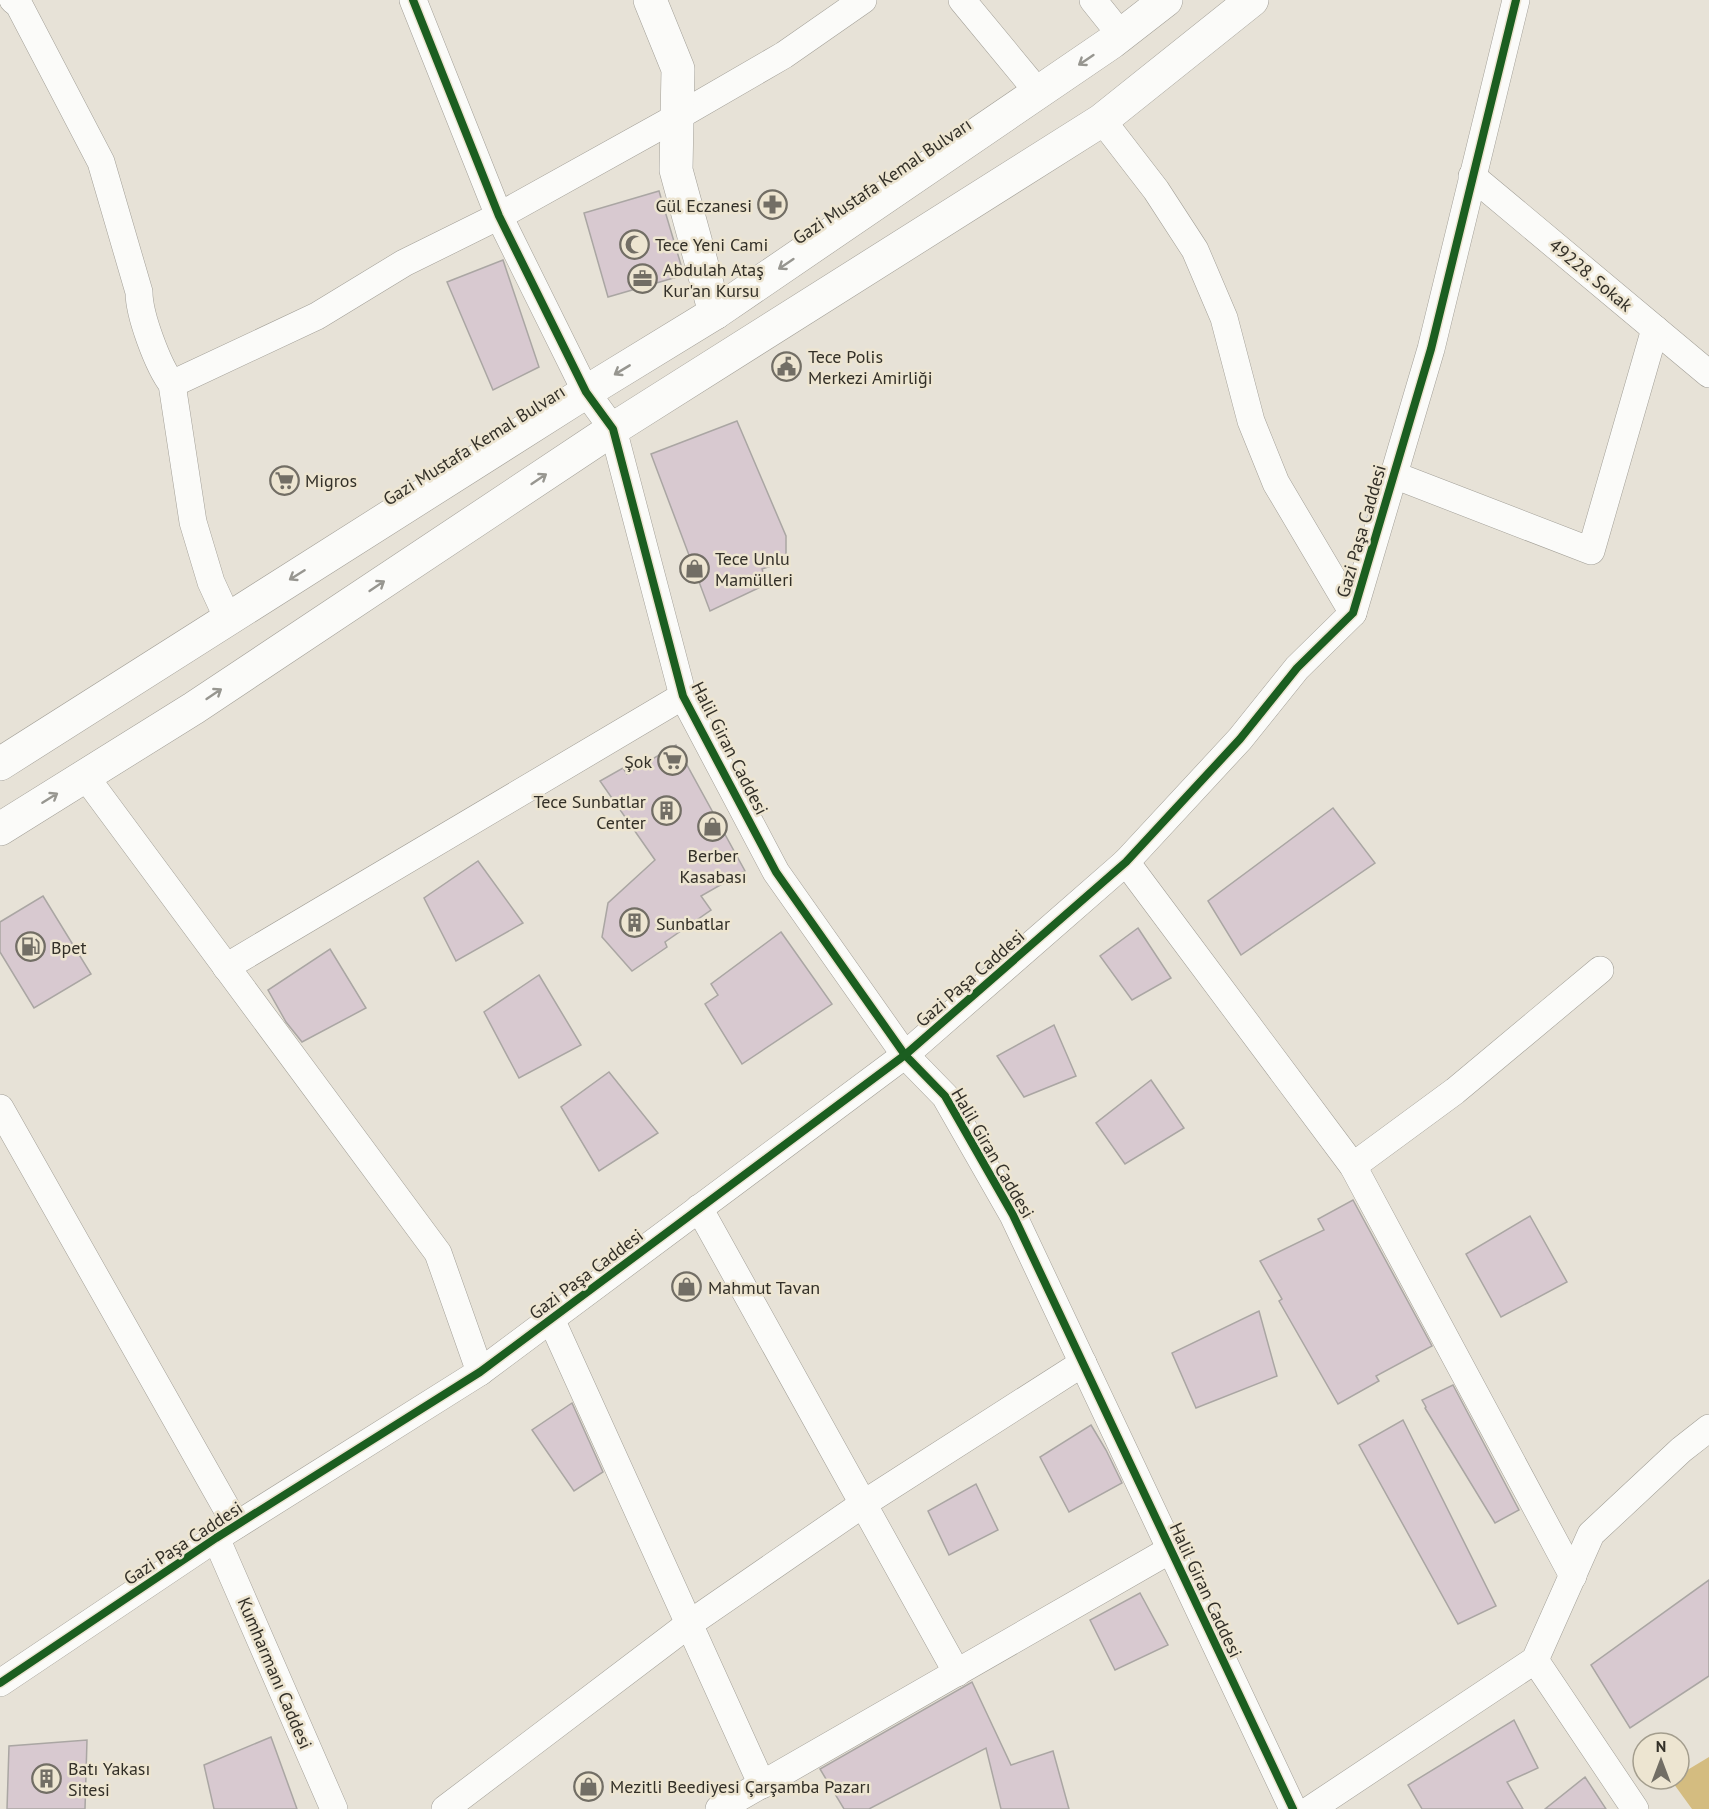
<svg xmlns="http://www.w3.org/2000/svg" width="1709" height="1809" viewBox="0 0 1709 1809" font-family="'PT Sans',sans-serif">
	<rect width="100%" height="100%" fill="#e7e2d7"/>
	<polygon fill="#d4bc80" points="1709,1757 1709,1809 1692,1809 1671,1780 1679,1779 1679,1775"/>
	<g fill="#d8c9d0" stroke="#aaa6a3" stroke-width="1.5">
		<polygon points="659,191 684,275 608,297 584,213"/>
		<polygon points="503,260 539,367 493,390 447,282"/>
		<polygon points="737,421 786,536 786,561 762,569 767,584 710,611 651,454"/>
		<polygon points="676,745 745,871 701,896 711,910 665,942 667,947 632,971 602,937 608,903 655,860 600,781 623,768 627,774"/>
		<polygon points="1333,808 1375,863 1241,955 1208,901"/>
		<polygon points="478,861 523,923 456,961 424,898"/>
		<polygon points="43,896 91,974 34,1008 0,952 0,922"/>
		<polygon points="1138,928 1171,978 1132,1000 1100,956"/>
		<polygon points="781,932 832,1004 742,1064 705,1004 718,995 711,984"/>
		<polygon points="330,949 366,1008 302,1042 286,1022 268,990"/>
		<polygon points="539,975 581,1045 519,1078 484,1012"/>
		<polygon points="1054,1025 1076,1076 1024,1097 997,1056"/>
		<polygon points="609,1072 658,1133 599,1171 561,1107"/>
		<polygon points="1151,1080 1184,1128 1125,1164 1096,1123"/>
		<polygon points="1353,1200 1432,1346 1376,1376 1379,1381 1338,1404 1279,1301 1282,1299 1260,1261 1324,1230 1318,1219"/>
		<polygon points="1530,1216 1567,1282 1501,1317 1466,1254"/>
		<polygon points="1259,1311 1277,1376 1196,1408 1172,1353"/>
		<polygon points="1453,1385 1519,1510 1495,1523 1425,1408 1426,1407 1422,1400"/>
		<polygon points="572,1403 603,1472 574,1491 532,1430"/>
		<polygon points="1403,1420 1496,1606 1458,1624 1359,1445"/>
		<polygon points="1091,1425 1106,1450 1122,1483 1069,1512 1040,1457"/>
		<polygon points="976,1484 998,1530 949,1555 928,1511"/>
		<polygon points="1709,1580 1709,1676 1630,1728 1591,1665"/>
		<polygon points="1140,1593 1168,1645 1115,1670 1090,1620"/>
		<polygon points="972,1682 1011,1765 1053,1751 1069,1809 1001,1809 986,1748 869,1809 844,1809 820,1769"/>
		<polygon points="1514,1720 1538,1768 1507,1782 1523,1809 1422,1809 1408,1785"/>
		<polygon points="271,1737 297,1809 214,1809 204,1765"/>
		<polygon points="87,1740 85,1809 7,1809 9,1746"/>
		<polygon points="1585,1777 1606,1809 1545,1809"/>
	</g>
	<g fill="none" stroke-linecap="round" stroke-linejoin="round">
		<defs>
			<g id="street">
				<path d="M13,0L19,5L101,162L139,292C139,315 158,366 172,384L193,522L211,582L228,619"/>
				<polyline points="413,0 499,216 586,392 613,429 683,696 776,872 905,1055 945,1096 1013,1215 1293,1809"/>
				<polyline points="962,0 1038,92"/>
				<polyline points="1093,0 1121,35"/>
				<polyline points="1102,120 1156,190 1195,250 1224,318 1251,421 1276,483 1353,613"/>
				<polyline points="1472,176 1709,374"/>
				<polyline points="172,384 317,316 404,263 499,216 677,117 784,55 863,0"/>
				<polyline points="1394,475 1591,551 1655,329"/>
				<polyline points="85,776 438,1253 480,1372"/>
				<polyline points="1126,862 1353,1166 1573,1576"/>
				<polyline points="226,967 683,696"/>
				<polyline points="0,1108 236,1525"/>
				<polyline points="1353,1166 1455,1091 1600,970"/>
				<polyline points="699,1208 957,1673"/>
				<polyline points="551,1319 762,1785"/>
				<polyline points="216,1538 334,1809"/>
				<polyline points="1535,1660 1635,1809"/>
				<polyline points="0,1683 216,1538 480,1372 905,1055 1126,862 1240,739 1297,668 1353,613 1431,349 1516,0"/>
				<polyline points="445,1809 689,1624 863,1504 1083,1363"/>
				<polyline points="719,1809 1170,1550"/>
				<polyline points="1311,1809 1535,1660 1591,1534 1681,1450 1709,1428"/>
			</g>
			<polyline id="secondary" points="650,0 678,69 676,170 715,313"/>
			<g id="highway">
				<polyline points="0,764 586,392 715,313 1112,42 1166,0"/>
				<polyline points="0,829 194,708 613,429 1102,120 1252,0"/>
			</g>
		</defs>
		<use href="#street" stroke="#a29f97" stroke-width="28"/>
		<use href="#secondary" stroke="#a29f97" stroke-width="34"/>
		<use href="#highway" stroke="#a29f97" stroke-width="34"/>
		<use href="#street" stroke="#fbfbf9" stroke-width="27"/>
		<use href="#secondary" stroke="#fbfbf9" stroke-width="33"/>
		<use href="#highway" stroke="#fbfbf9" stroke-width="33"/>
		<defs>
			<g id="cycleway">
				<polyline points="413,0 499,216 586,392 613,429 683,696 776,872 905,1055 945,1096 1013,1215 1293,1809"/>
				<polyline points="0,1683 216,1538 480,1372 905,1055 1126,862 1240,739 1297,668 1353,613 1431,349 1516,0"/>
			</g>
		</defs>
		<use href="#cycleway" stroke="#ede5d1" stroke-width="11"/>
		<use href="#cycleway" stroke="#1b5e20" stroke-width="8"/>
	</g>
	<defs><path id="oneway-shaft" d="M-6 0H5M1.5-3L5.5 0L1.5 3" fill="none" stroke-width="1.6" stroke-linecap="round" stroke-linejoin="round" transform="scale(1.5)"/></defs>
	<g stroke="#979690">
		<use href="#oneway-shaft" transform="translate(1086 60) rotate(146)"/>
		<use href="#oneway-shaft" transform="translate(786 264) rotate(146)"/>
		<use href="#oneway-shaft" transform="translate(622 370) rotate(149)"/>
		<use href="#oneway-shaft" transform="translate(539 479) rotate(-34)"/>
		<use href="#oneway-shaft" transform="translate(297 575) rotate(148)"/>
		<use href="#oneway-shaft" transform="translate(377 586) rotate(-34)"/>
		<use href="#oneway-shaft" transform="translate(214 694) rotate(-34)"/>
		<use href="#oneway-shaft" transform="translate(50 798) rotate(-32)"/>
	</g>
	<defs>
		<symbol id="pharmacy-ring" viewBox="-11 -11 22 22"><circle r="9.5" fill="#ede5d1" stroke="#726e65" stroke-width="1.5"/><path d="M-2-6h4v4h4v4h-4v4h-4v-4h-4v-4h4Z" fill="#726e65"/></symbol>
		<symbol id="mosque-ring" viewBox="-11 -11 22 22"><circle r="9.5" fill="#ede5d1" stroke="#726e65" stroke-width="1.5"/><path d="M3.5-4.9A6 6 0 1 0 3.5 4.9A5 5 0 1 1 3.5-4.9Z" fill="#726e65"/></symbol>
		<symbol id="office-ring" viewBox="-11 -11 22 22"><circle r="9.5" fill="#ede5d1" stroke="#726e65" stroke-width="1.5"/><path d="M-6-3h4V-5.5h4V-3h4V5H-6ZM-1-4.5V-3h2v-1.5ZM-6 0V1H6V0Z" fill="#726e65"/></symbol>
		<symbol id="civic-ring" viewBox="-11 -11 22 22"><circle r="9.5" fill="#ede5d1" stroke="#726e65" stroke-width="1.5"/><path d="M-.6-6.5H3V-4.5H.6V-3L4-1V1h2V6H-6V1h2V-1L-.6-3ZM-1.2 2.5V6h2.4V2.5Z" fill="#726e65"/></symbol>
		<symbol id="supermarket-ring" viewBox="-11 -11 22 22"><circle r="9.5" fill="#ede5d1" stroke="#726e65" stroke-width="1.5"/><path d="M-6-5.5h2.5l.6 2H6L4.5 2H-2.5L-4.4-4H-6ZM-1.5 3.2a1.3 1.3 0 1 0 .1 0ZM3 3.2a1.3 1.3 0 1 0 .1 0Z" fill="#726e65"/></symbol>
		<symbol id="shop-ring" viewBox="-11 -11 22 22"><circle r="9.5" fill="#ede5d1" stroke="#726e65" stroke-width="1.5"/><path d="M-5-2.5h2.3a2.7 3.5 0 0 1 5.4 0H5L5.5 6h-11ZM-1.5-2.5h3a1.5 2.3 0 0 0-3 0Z" fill="#726e65"/></symbol>
		<symbol id="building-ring" viewBox="-11 -11 22 22"><circle r="9.5" fill="#ede5d1" stroke="#726e65" stroke-width="1.5"/><path d="M-4-6H4V6H1V3H-1V6H-4ZM-2.5-4.3h1.7v1.8h-1.7ZM.8-4.3h1.7v1.8H.8ZM-2.5-1h1.7V.8h-1.7ZM.8-1h1.7V.8H.8Z" fill="#726e65"/></symbol>
		<symbol id="fuel-ring" viewBox="-11 -11 22 22"><circle r="9.5" fill="#ede5d1" stroke="#726e65" stroke-width="1.5"/><path d="M-5.5-6h7V0h2V4h1.3V-2.5L3-4.5l.8-.8L6-3V5H2.5V1h-1V6h-7ZM-4.2-4.7v3.2H.2V-4.7Z" fill="#726e65"/></symbol>
	</defs>
	<g fill-rule="evenodd">
		<use href="#pharmacy-ring" x="756" y="188" width="33" height="33"/>
		<use href="#mosque-ring" x="618" y="228" width="33" height="33"/>
		<use href="#office-ring" x="626" y="262" width="33" height="33"/>
		<use href="#civic-ring" x="770" y="350" width="33" height="33"/>
		<use href="#supermarket-ring" x="268" y="464" width="33" height="33"/>
		<use href="#shop-ring" x="678" y="552" width="33" height="33"/>
		<use href="#supermarket-ring" x="656" y="744" width="33" height="33"/>
		<use href="#building-ring" x="650" y="794" width="33" height="33"/>
		<use href="#shop-ring" x="696" y="810" width="33" height="33"/>
		<use href="#building-ring" x="618" y="906" width="33" height="33"/>
		<use href="#fuel-ring" x="14" y="930" width="33" height="33"/>
		<use href="#shop-ring" x="670" y="1270" width="33" height="33"/>
		<use href="#building-ring" x="30" y="1762" width="33" height="33"/>
		<use href="#shop-ring" x="572" y="1770" width="33" height="33"/>
	</g>
	<g text-anchor="middle" dominant-baseline="central" stroke-width="5" stroke-linejoin="round" paint-order="stroke">
		<g font-size="18" fill="#333028" stroke="#ede5d1">
			<text transform="translate(882 181) rotate(-34)">Gazi Mustafa Kemal Bulvarı</text>
			<text transform="translate(1591 275) rotate(40)">49228. Sokak</text>
			<text transform="translate(474 445) rotate(-32)">Gazi Mustafa Kemal Bulvarı</text>
			<text transform="translate(1361 531) rotate(-74)">Gazi Paşa Caddesi</text>
			<text transform="translate(730 748) rotate(63)">Halil Giran Caddesi</text>
			<text transform="translate(970 978) rotate(-41)">Gazi Paşa Caddesi</text>
			<text transform="translate(993 1153) rotate(60)">Halil Giran Caddesi</text>
			<text transform="translate(586 1274) rotate(-37)">Gazi Paşa Caddesi</text>
			<text transform="translate(183 1543) rotate(-33)">Gazi Paşa Caddesi</text>
			<text transform="translate(1206 1590) rotate(65)">Halil Giran Caddesi</text>
			<text transform="translate(275 1673) rotate(67)">Kumharmanı Caddesi</text>
		</g>
		<g font-size="18" fill="#333028" stroke="#ede5d1" text-anchor="start">
			<text x="752" y="205" text-anchor="end">Gül Eczanesi</text>
			<text x="655" y="244">Tece Yeni Cami</text>
			<text x="663" y="269">Abdulah Ataş<tspan x="663" dy="21">Kur'an Kursu</tspan></text>
			<text x="808" y="356">Tece Polis<tspan x="808" dy="21">Merkezi Amirliği</tspan></text>
			<text x="305" y="480">Migros</text>
			<text x="715" y="558">Tece Unlu<tspan x="715" dy="21">Mamülleri</tspan></text>
			<text x="652" y="761" text-anchor="end">Şok</text>
			<text x="646" y="801" text-anchor="end">Tece Sunbatlar<tspan x="646" dy="21">Center</tspan></text>
			<text x="713" y="855" text-anchor="middle">Berber<tspan x="713" dy="21">Kasabası</tspan></text>
			<text x="656" y="923">Sunbatlar</text>
			<text x="51" y="947">Bpet</text>
			<text x="708" y="1287">Mahmut Tavan</text>
			<text x="68" y="1768">Batı Yakası<tspan x="68" dy="21">Sitesi</tspan></text>
			<text x="610" y="1786">Mezitli Beediyesi Çarşamba Pazarı</text>
		</g>
	</g>
	<g transform="translate(1661 1761)"><circle r="28" fill="#ede5d1" stroke="#a39d8d" stroke-width="1.5"/>
	<path d="M0-4.5L10 22L0 15L-10 22Z" fill="#726e65"/>
	<text y="-9" font-size="16" font-weight="bold" text-anchor="middle" fill="#333028">N</text>
	</g>
</svg>
